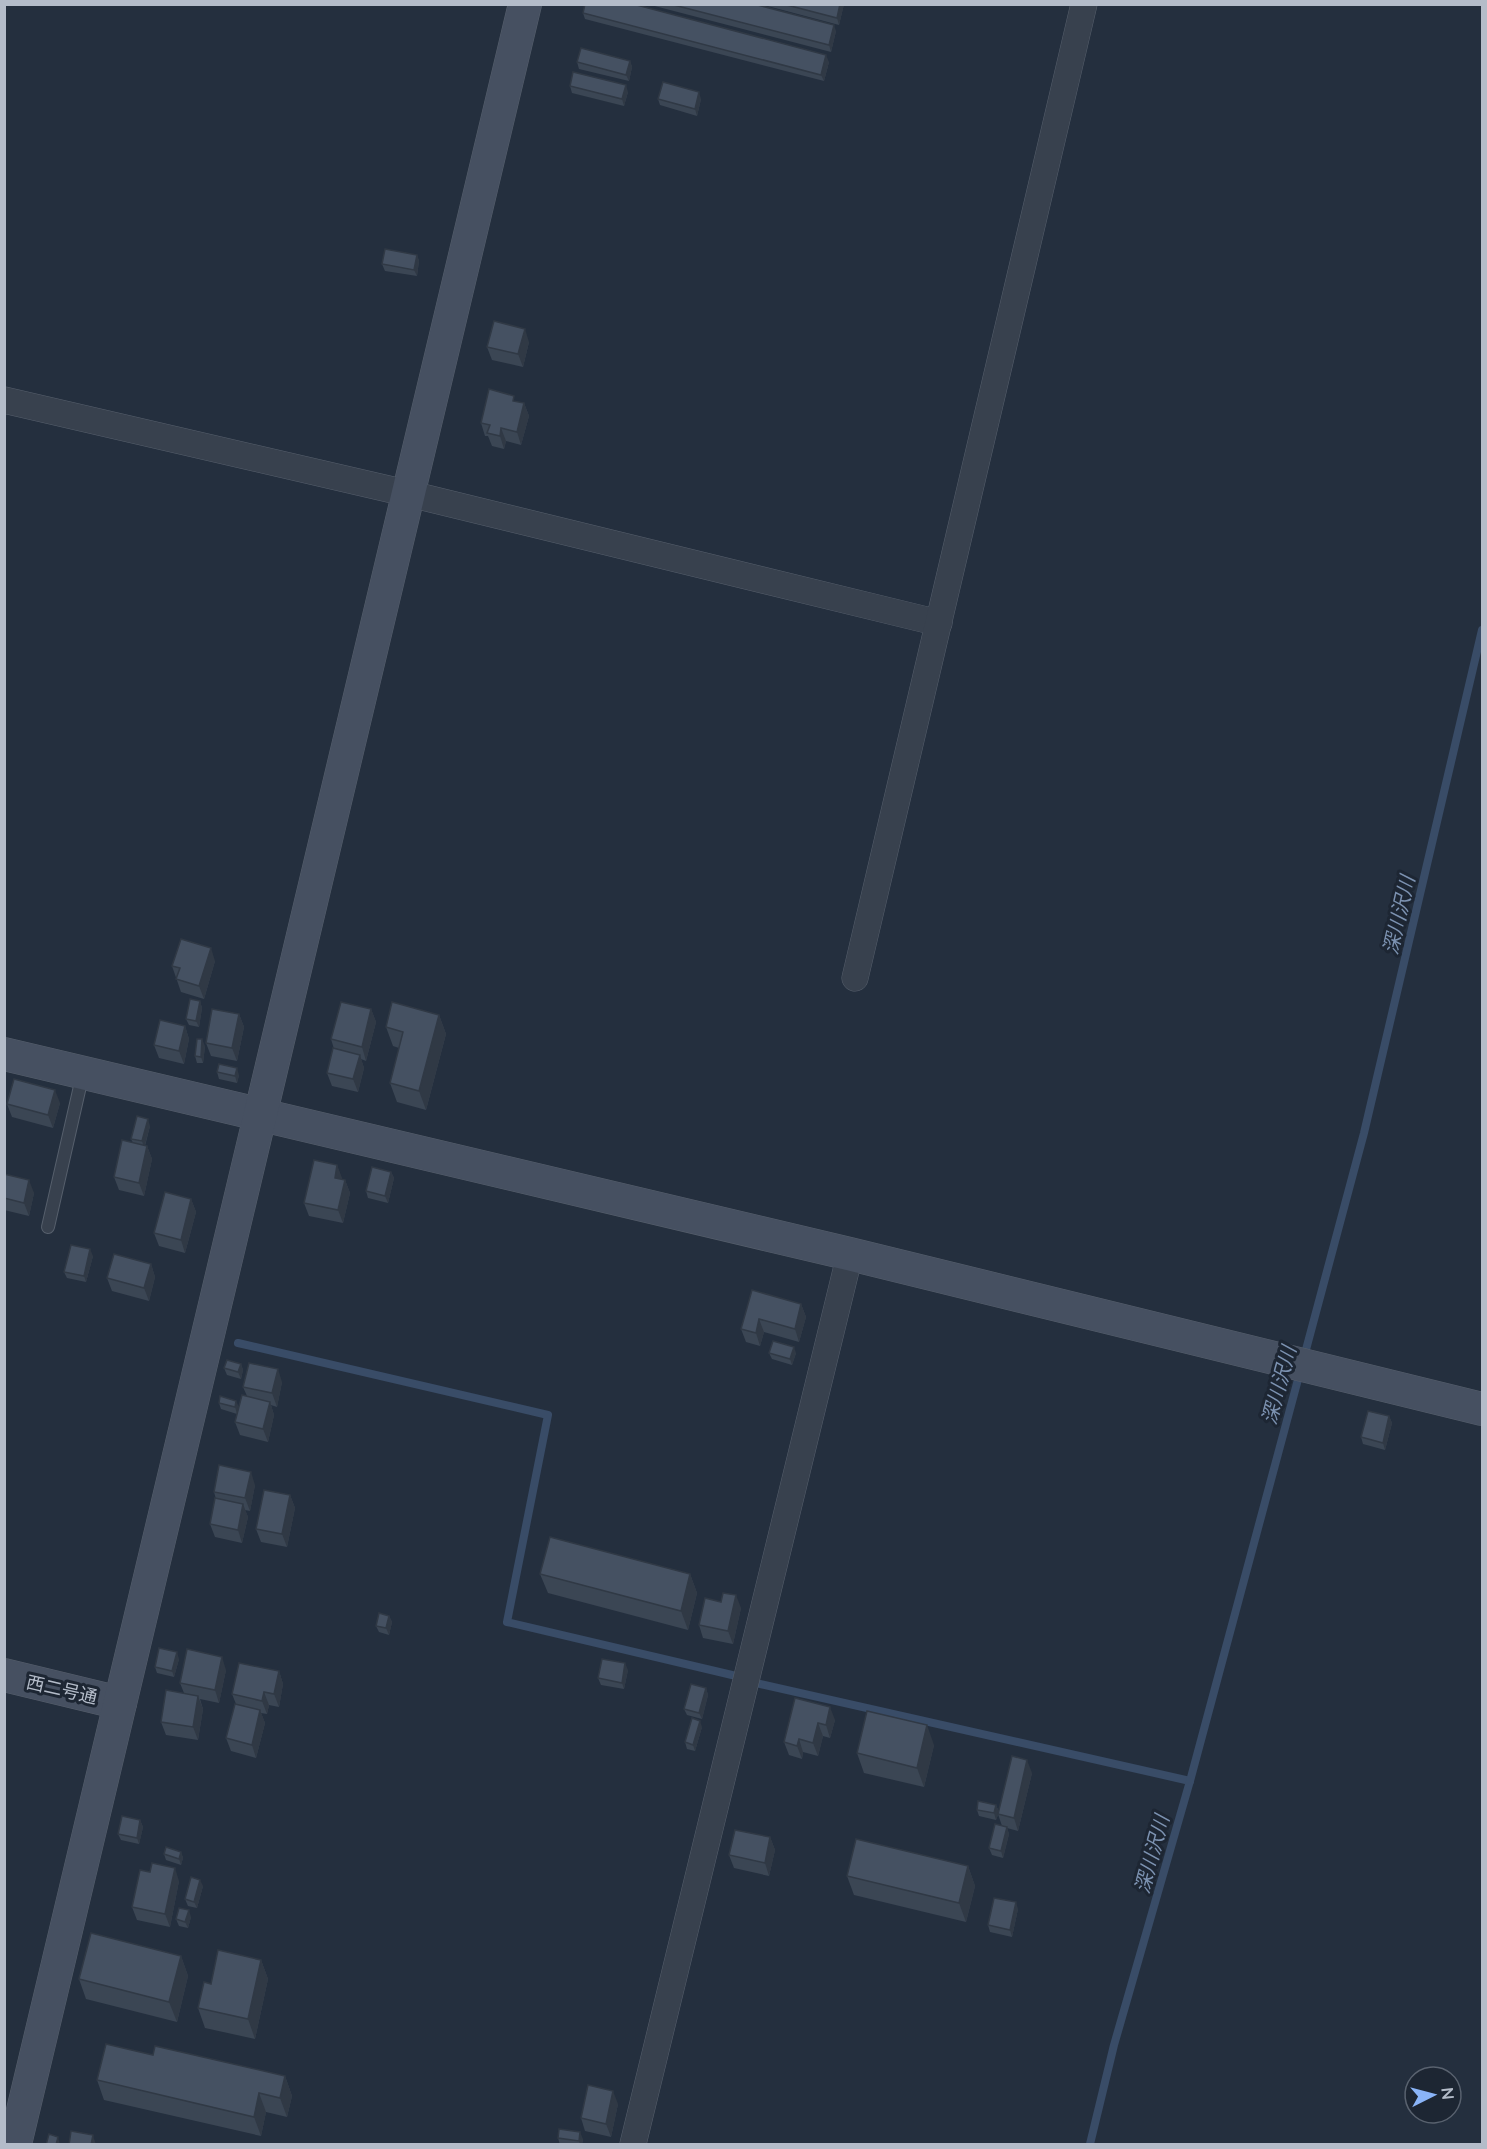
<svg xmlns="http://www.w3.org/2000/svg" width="1487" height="2149" viewBox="0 0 1487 2149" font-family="Lato,'Noto Sans JP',sans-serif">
	<rect width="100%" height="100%" fill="#242f3e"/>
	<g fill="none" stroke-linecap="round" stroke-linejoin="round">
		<g stroke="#394c67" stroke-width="8">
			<polyline points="238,1343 548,1415 507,1622 732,1675"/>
			<polyline points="1304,1357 1364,1133 1482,630"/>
			<polyline points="756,1683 1190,1781"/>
			<polyline points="1090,2144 1114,2045 1190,1781 1300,1372"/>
		</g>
		<defs>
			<polyline id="lane" points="48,1227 83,1073"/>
			<g id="street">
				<polyline points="4,400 410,494 939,623"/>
				<polyline points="855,978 1084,4"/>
				<polyline points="633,2144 850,1254"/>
			</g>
			<g id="secondary">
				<polyline points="4,1054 850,1254 1482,1409"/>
				<polyline points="4,1675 120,1703"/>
				<polyline points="15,2144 525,4"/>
			</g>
		</defs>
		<use href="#lane" stroke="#565f6c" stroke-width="14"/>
		<use href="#street" stroke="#565f6c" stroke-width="27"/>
		<use href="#secondary" stroke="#565f6c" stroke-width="34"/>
		<use href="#lane" stroke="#38414e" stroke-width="12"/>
		<use href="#street" stroke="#38414e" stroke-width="26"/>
		<use href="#secondary" stroke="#465061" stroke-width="33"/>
	</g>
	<g fill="#3b4654">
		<polygon points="647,4 754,4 836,31 831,52"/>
		<polygon points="760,4 844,4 839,25"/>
		<polygon points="583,13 829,62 824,81 585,19"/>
		<polygon points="630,61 632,67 629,81 579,69 577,62"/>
		<polygon points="570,86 628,92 624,106 572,93"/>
		<polygon points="658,99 701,99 697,116 660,105"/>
		<polygon points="417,255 419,261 417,276 385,271 382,264"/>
		<polygon points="529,342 523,367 492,360 487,347"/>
		<polygon points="517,402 524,403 529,416 521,445 506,441 504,449 492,446 488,436 485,436 481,423"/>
		<polygon points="215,961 204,999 181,992 172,966"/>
		<polygon points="200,1001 202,1008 199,1027 189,1025 186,1019"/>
		<polygon points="371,1009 376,1022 366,1061 361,1059 364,1068 358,1092 332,1086 327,1073 334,1049 331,1039"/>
		<polygon points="239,1014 244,1027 237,1061 211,1056 206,1043"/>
		<polygon points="439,1015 446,1034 426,1110 397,1102 390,1083 399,1048 393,1046 386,1027"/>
		<polygon points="185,1026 189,1039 184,1064 159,1058 154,1045"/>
		<polygon points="205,1046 203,1063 197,1063 195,1056"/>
		<polygon points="217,1072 239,1075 237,1083 219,1079"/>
		<polygon points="60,1103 53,1128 12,1117 7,1104"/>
		<polygon points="150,1126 145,1146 147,1146 152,1159 144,1196 119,1190 114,1177 133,1143 131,1139"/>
		<polygon points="337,1165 342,1180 345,1180 350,1193 343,1223 309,1216 304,1203"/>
		<polygon points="391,1172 394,1178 388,1203 368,1198 366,1191"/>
		<polygon points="4,1174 34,1193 29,1216 4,1210"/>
		<polygon points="191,1199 196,1212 185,1253 159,1246 154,1233"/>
		<polygon points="93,1256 86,1282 67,1278 64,1272"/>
		<polygon points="151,1264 155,1277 149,1301 112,1291 107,1278"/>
		<polygon points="752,1290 801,1304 806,1317 799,1342 764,1332 760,1346 746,1342 741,1329"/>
		<polygon points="769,1353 796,1353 792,1365 772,1359"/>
		<polygon points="241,1364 243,1370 241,1379 227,1375 224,1368"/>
		<polygon points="282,1382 277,1407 271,1405 274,1415 268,1442 240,1435 235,1422 237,1414 221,1409 219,1403 239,1407 247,1396 243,1387"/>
		<polygon points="1389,1416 1392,1423 1385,1450 1363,1444 1361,1437"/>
		<polygon points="255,1485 250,1511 245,1510 248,1517 242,1543 215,1537 210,1524 216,1499 214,1492"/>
		<polygon points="290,1495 295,1508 287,1547 261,1542 256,1529"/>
		<polygon points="540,1574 690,1574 697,1593 688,1630 548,1593"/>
		<polygon points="721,1602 741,1608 733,1644 703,1638 699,1625"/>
		<polygon points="389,1616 392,1622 389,1635 379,1632 376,1626"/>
		<polygon points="179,1659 174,1677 157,1673 155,1667"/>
		<polygon points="226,1670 219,1703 200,1699 203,1709 198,1740 166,1735 161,1722 184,1693 180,1683"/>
		<polygon points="628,1670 624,1689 601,1685 598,1678"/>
		<polygon points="279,1671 283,1684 279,1707 269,1705 267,1714 261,1713 265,1723 256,1758 231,1751 226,1738 236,1704 232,1694"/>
		<polygon points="706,1688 708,1695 702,1719 687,1715 684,1709"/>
		<polygon points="795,1698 835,1720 830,1738 823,1736 818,1756 803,1752 802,1759 789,1755 784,1742"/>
		<polygon points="702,1727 695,1751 687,1749 685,1742"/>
		<polygon points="934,1745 924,1787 864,1773 857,1753"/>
		<polygon points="1032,1773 1018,1831 1007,1828 1009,1834 1003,1858 992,1855 989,1848 1002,1826 998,1814 999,1812 996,1820 979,1816 977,1810 996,1805 999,1812"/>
		<polygon points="140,1820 143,1827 139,1844 121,1840 118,1834"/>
		<polygon points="770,1837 775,1850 769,1876 734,1868 729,1855"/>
		<polygon points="181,1852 183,1858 181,1865 166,1860 164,1854"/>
		<polygon points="968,1866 975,1886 966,1922 854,1895 847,1876"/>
		<polygon points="150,1872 179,1881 170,1927 137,1920 132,1907"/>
		<polygon points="203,1886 197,1908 188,1906 185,1899"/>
		<polygon points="1018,1909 1012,1937 990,1932 988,1925"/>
		<polygon points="191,1917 188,1928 179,1926 176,1919"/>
		<polygon points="181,1956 188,1976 177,2022 86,1999 79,1979"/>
		<polygon points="261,1960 268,1979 255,2039 205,2028 198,2008 211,1984"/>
		<polygon points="153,2055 285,2076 292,2096 287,2117 266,2112 261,2136 104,2100 97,2080"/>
		<polygon points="618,2104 611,2137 585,2131 581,2118"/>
		<polygon points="558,2138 583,2139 582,2145 560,2145"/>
	</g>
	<g fill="#303945">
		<polygon points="840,4 844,4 839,25 837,18"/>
		<polygon points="834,25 836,31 831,52 829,45"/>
		<polygon points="826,55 829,62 824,81 821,75"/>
		<polygon points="630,61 632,67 629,81 626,75"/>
		<polygon points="626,85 628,92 624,106 622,99"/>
		<polygon points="699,92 701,99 697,116 695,109"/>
		<polygon points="417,255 419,261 417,276 414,270"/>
		<polygon points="525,329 529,342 523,367 518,354"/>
		<polygon points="524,403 529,416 521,445 517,432"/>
		<polygon points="501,428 506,441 504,449 500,436"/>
		<polygon points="211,948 215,961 204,999 199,986"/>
		<polygon points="200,1001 202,1008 199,1027 196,1021"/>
		<polygon points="371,1009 376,1022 366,1061 362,1047"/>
		<polygon points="239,1014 244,1027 237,1061 232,1048"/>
		<polygon points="439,1015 446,1034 426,1110 419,1091"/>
		<polygon points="185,1026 189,1039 184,1064 179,1051"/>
		<polygon points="202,1039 205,1046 203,1063 201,1057"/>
		<polygon points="360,1055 364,1068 358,1092 353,1079"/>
		<polygon points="237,1068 239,1075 237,1083 235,1076"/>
		<polygon points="55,1090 60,1103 53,1128 48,1115"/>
		<polygon points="148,1119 150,1126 144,1148 142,1141"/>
		<polygon points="147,1146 152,1159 144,1196 139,1183"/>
		<polygon points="337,1165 342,1178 339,1191 335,1178"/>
		<polygon points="391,1172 394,1178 388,1203 385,1196"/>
		<polygon points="29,1180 34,1193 29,1216 24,1203"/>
		<polygon points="345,1180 350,1193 343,1223 338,1210"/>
		<polygon points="191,1199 196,1212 185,1253 181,1240"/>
		<polygon points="90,1249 93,1256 86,1282 84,1276"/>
		<polygon points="151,1264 155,1277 149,1301 144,1288"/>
		<polygon points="801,1304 806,1317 799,1342 795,1329"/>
		<polygon points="759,1319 764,1332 760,1346 756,1333"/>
		<polygon points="794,1347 796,1353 792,1365 790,1359"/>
		<polygon points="241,1364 243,1370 241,1379 238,1372"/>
		<polygon points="278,1369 282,1382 277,1407 272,1393"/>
		<polygon points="236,1401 239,1407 237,1414 235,1407"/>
		<polygon points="270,1402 274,1415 268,1442 263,1429"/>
		<polygon points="1389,1416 1392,1423 1385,1450 1383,1443"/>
		<polygon points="251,1472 255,1485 250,1511 245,1498"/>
		<polygon points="290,1495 295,1508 287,1547 282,1534"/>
		<polygon points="243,1504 248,1517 242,1543 238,1530"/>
		<polygon points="690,1574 697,1593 688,1630 681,1611"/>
		<polygon points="736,1595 741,1608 733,1644 728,1631"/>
		<polygon points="389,1616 392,1622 389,1635 386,1628"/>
		<polygon points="177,1652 179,1659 174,1677 172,1671"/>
		<polygon points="222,1657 226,1670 219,1703 215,1690"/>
		<polygon points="625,1663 628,1670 624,1689 622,1683"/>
		<polygon points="279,1671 283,1684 279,1707 274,1694"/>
		<polygon points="706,1688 708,1695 702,1719 699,1713"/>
		<polygon points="264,1692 269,1705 267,1714 262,1701"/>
		<polygon points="198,1696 203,1709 198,1740 193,1727"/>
		<polygon points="830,1707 835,1720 830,1738 826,1725"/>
		<polygon points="260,1710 265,1723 256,1758 252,1745"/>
		<polygon points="700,1721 702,1727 695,1751 693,1745"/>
		<polygon points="818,1723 823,1736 818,1756 813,1743"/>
		<polygon points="927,1725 934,1745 924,1787 917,1768"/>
		<polygon points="799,1739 803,1752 802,1759 797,1746"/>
		<polygon points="1027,1760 1032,1773 1018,1831 1014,1818"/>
		<polygon points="996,1805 999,1812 996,1820 994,1813"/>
		<polygon points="140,1820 143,1827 139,1844 137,1838"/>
		<polygon points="1007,1827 1009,1834 1003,1858 1001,1851"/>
		<polygon points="770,1837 775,1850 769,1876 765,1863"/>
		<polygon points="181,1852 183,1858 181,1865 179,1859"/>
		<polygon points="968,1866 975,1886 966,1922 959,1903"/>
		<polygon points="175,1868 179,1881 170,1927 165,1914"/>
		<polygon points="200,1880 203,1886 197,1908 194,1902"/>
		<polygon points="1016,1902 1018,1909 1012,1937 1010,1930"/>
		<polygon points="189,1910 191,1917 188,1928 185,1922"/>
		<polygon points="181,1956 188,1976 177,2022 169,2002"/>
		<polygon points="261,1960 268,1979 255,2039 248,2019"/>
		<polygon points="285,2076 292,2096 287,2117 280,2098"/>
		<polygon points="613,2091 618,2104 611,2137 606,2124"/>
		<polygon points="259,2093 266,2112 261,2136 254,2117"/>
		<polygon points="580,2132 583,2139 582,2145 580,2145 579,2141"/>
		<polygon points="93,2135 96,2145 91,2145"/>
		<polygon points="58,2137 60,2145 56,2145"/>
	</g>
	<g fill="#455162" stroke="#303945" stroke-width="1.5">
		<polygon points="585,4 633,4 826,55 821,75 583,13"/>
		<polygon points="670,4 754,4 834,25 829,45"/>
		<polygon points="783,4 840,4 837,18"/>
		<polygon points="581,48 630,61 626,75 577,62"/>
		<polygon points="573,72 626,85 622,99 570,86"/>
		<polygon points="663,82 699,92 695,109 658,99"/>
		<polygon points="385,249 417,255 414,270 382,264"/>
		<polygon points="494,321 525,329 518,354 487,347"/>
		<polygon points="489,389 514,396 513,401 524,403 517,432 501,428 500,436 487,433 490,425 481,423"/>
		<polygon points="181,939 211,948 199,986 176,979 180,968 172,966"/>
		<polygon points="190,999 200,1001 196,1021 186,1019"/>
		<polygon points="341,1002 371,1009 362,1047 331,1039"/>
		<polygon points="392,1002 439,1015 419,1091 390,1083 403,1032 386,1027"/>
		<polygon points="212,1009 239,1014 232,1048 206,1043"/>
		<polygon points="160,1020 185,1026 179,1051 154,1045"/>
		<polygon points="197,1039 202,1039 201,1057 195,1056"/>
		<polygon points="333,1048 360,1055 353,1079 327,1073"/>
		<polygon points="219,1064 237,1068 235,1076 217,1072"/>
		<polygon points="14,1079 55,1090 48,1115 7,1104"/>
		<polygon points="137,1116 148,1119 142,1141 131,1139"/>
		<polygon points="122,1140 147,1146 139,1183 114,1177"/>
		<polygon points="314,1160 337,1165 335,1178 345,1180 338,1210 304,1203"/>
		<polygon points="372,1167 391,1172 385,1196 366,1191"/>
		<polygon points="4,1174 29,1180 24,1203 4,1198"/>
		<polygon points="165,1192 191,1199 181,1240 154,1233"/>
		<polygon points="71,1245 90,1249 84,1276 64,1272"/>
		<polygon points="114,1254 151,1264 144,1288 107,1278"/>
		<polygon points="752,1290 801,1304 795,1329 759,1319 756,1333 741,1329"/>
		<polygon points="773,1341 794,1347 790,1359 769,1353"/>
		<polygon points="227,1360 241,1364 238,1372 224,1368"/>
		<polygon points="249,1363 278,1369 272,1393 243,1387"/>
		<polygon points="242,1395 270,1402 263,1429 235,1422"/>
		<polygon points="220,1396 236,1401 235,1407 219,1403"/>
		<polygon points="1368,1411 1389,1416 1383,1443 1361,1437"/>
		<polygon points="219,1465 251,1472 245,1498 214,1492"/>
		<polygon points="264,1490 290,1495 282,1534 256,1529"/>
		<polygon points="215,1498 243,1504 238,1530 210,1524"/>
		<polygon points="550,1537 690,1574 681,1611 540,1574"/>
		<polygon points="723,1593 736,1595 728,1631 699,1625 705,1598 721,1602"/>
		<polygon points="379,1613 389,1616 386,1628 376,1626"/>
		<polygon points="159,1648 177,1652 172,1671 155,1667"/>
		<polygon points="187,1649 222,1657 215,1690 180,1683"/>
		<polygon points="602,1659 625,1663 622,1683 598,1678"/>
		<polygon points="239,1663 279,1671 274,1694 264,1692 262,1701 232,1694"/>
		<polygon points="691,1684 706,1688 699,1713 684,1709"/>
		<polygon points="166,1690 198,1696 193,1727 161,1722"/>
		<polygon points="795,1698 830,1707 826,1725 818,1723 813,1743 799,1739 797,1746 784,1742"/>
		<polygon points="235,1704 260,1710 252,1745 226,1738"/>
		<polygon points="867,1711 927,1725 917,1768 857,1753"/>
		<polygon points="692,1718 700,1721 693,1745 685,1742"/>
		<polygon points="1012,1756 1027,1760 1014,1818 998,1814"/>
		<polygon points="978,1801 996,1805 994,1813 977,1810"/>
		<polygon points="122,1816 140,1820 137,1838 118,1834"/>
		<polygon points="995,1824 1007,1827 1001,1851 989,1848"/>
		<polygon points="735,1830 770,1837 765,1863 729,1855"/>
		<polygon points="856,1839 968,1866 959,1903 847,1876"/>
		<polygon points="166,1847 181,1852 179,1859 164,1854"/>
		<polygon points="152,1863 175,1868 165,1914 132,1907 140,1870 150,1872"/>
		<polygon points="191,1877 200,1880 194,1902 185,1899"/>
		<polygon points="994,1898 1016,1902 1010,1930 988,1925"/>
		<polygon points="179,1908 189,1910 185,1922 176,1919"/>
		<polygon points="91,1933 181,1956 169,2002 79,1979"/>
		<polygon points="218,1950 261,1960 248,2019 198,2008 204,1982 211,1984"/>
		<polygon points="106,2044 153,2055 155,2046 285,2076 280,2098 259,2093 254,2117 97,2080"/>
		<polygon points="588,2085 613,2091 606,2124 581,2118"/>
		<polygon points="559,2129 580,2132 579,2141 558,2138"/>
		<polygon points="71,2131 93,2135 91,2145 69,2145"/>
		<polygon points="49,2134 58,2137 56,2145 46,2145"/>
	</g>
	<g text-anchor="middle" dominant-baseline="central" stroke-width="6" stroke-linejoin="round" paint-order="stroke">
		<g font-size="18" fill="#b4bcc9" stroke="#1d2633">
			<text transform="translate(62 1689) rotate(13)">西二号通</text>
		</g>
		<g font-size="20" font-style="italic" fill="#7c92b1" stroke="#1d2633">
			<text transform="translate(1398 915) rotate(-77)">深川沢川</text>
			<text transform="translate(1278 1385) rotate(-75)">深川沢川</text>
			<text transform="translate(1151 1854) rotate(-75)">深川沢川</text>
		</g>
	</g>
	<rect width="1487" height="2149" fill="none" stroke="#b4bcc9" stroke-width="12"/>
	<g transform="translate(1433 2095) rotate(84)"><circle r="28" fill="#1d2633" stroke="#59626f" stroke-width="1.5"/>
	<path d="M0-4.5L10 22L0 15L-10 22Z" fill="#8ab4f8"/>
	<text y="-9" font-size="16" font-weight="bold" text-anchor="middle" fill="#b4bcc9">N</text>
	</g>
</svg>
